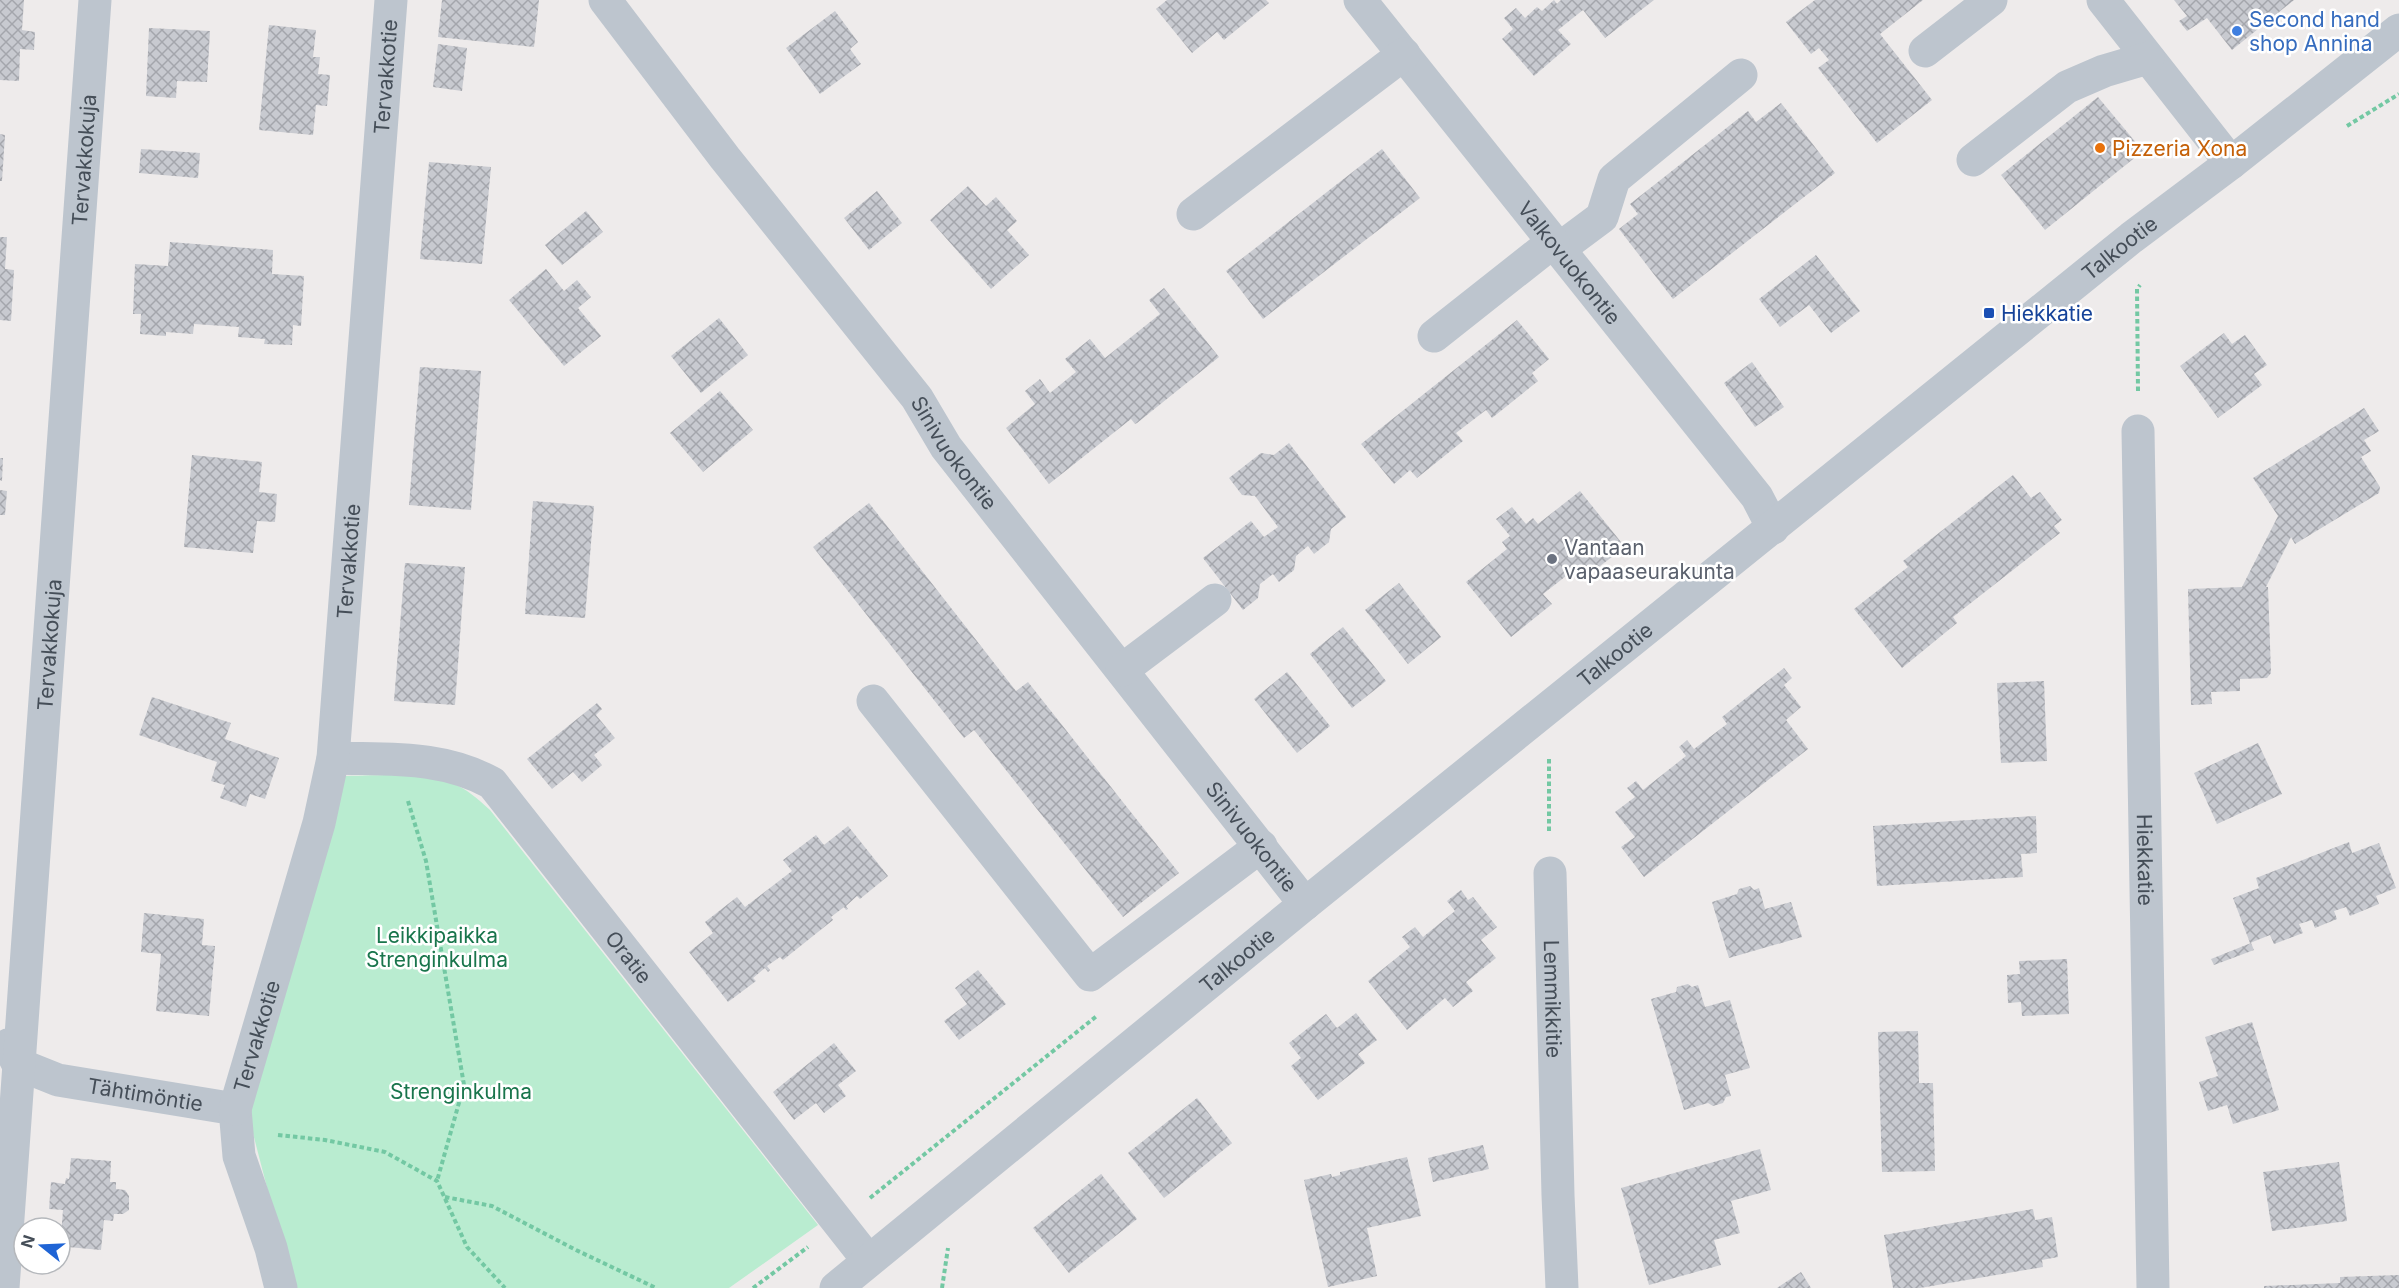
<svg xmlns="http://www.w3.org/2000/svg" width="2399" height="1288" viewBox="0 0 2399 1288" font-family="Inter,sans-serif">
	<defs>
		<pattern id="building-cross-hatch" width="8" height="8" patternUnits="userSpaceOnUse" patternTransform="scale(1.5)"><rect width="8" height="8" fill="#c8cad0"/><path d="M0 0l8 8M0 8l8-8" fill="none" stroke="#a4a6ac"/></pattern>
	</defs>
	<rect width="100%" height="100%" fill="#eeebeb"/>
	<path fill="#b9ecd0" d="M340,776C371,776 424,771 452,783C467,789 478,799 490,810L818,1225L729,1288H293L249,1118Z"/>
	<g fill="url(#building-cross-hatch)">
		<polygon points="0,0 24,0 22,30 35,32 34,50 20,49 19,81 0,80"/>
		<polygon points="442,0 539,0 534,47 438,37"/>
		<polygon points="1167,0 1266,0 1269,3 1224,40 1217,32 1192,53 1156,9"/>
		<polygon points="1554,0 1557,4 1561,0 1654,0 1605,38 1583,10 1558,30 1571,44 1534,76 1502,39 1513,29 1504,18 1516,8 1525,18 1537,7 1542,11"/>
		<polygon points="1815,0 1923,0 1880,34 1932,100 1877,143 1818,68 1829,60 1819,48 1811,54 1786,22"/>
		<polygon points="2174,0 2294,0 2232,50 2207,18 2187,31 2179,21 2187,16"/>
		<polygon points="835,11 858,42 850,49 861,64 820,94 786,48"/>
		<polygon points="269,25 316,30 313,57 320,57 318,74 330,75 327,106 316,105 313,135 259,130"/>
		<polygon points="149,28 210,31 207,82 177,81 176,98 146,96"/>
		<polygon points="438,44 467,48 462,91 433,87"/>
		<polygon points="2098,97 2143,151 2045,230 2001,175"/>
		<polygon points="1781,103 1835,173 1673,299 1619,229 1638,214 1630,204 1748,111 1756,122"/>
		<polygon points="0,134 5,135 2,181 0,181"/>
		<polygon points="141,149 200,153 198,178 139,173"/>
		<polygon points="1382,149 1420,198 1263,319 1226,271"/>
		<polygon points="429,162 491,167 482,264 420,259"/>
		<polygon points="968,186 986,206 996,197 1017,221 1007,230 1029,255 991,289 930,220"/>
		<polygon points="877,191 902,223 869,250 844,218"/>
		<polygon points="586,211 603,232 562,265 545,245"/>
		<polygon points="0,237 7,237 5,269 14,270 11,321 0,320"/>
		<polygon points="170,242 273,250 272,274 304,276 301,326 293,325 292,345 264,344 265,339 238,337 239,327 194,324 193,334 166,332 166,336 140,334 141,314 133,314 135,264 168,266"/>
		<polygon points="1816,255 1860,311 1831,333 1809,305 1780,327 1759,299"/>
		<polygon points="546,269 564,291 577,280 591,297 578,308 601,336 564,366 509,300"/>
		<polygon points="1164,288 1219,357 1137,423 1135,424 1131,419 1049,484 1006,428 1035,404 1025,391 1040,379 1050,393 1076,372 1065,359 1090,339 1105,358 1160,314 1149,300"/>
		<polygon points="719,318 748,355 701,393 671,356"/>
		<polygon points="1517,320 1549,359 1532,373 1538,381 1492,418 1486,410 1456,433 1463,441 1417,478 1410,470 1394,484 1361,444"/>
		<polygon points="2224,333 2232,344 2245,335 2267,365 2254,374 2262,385 2218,418 2180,366"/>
		<polygon points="1752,362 1784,407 1755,427 1724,383"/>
		<polygon points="420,367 481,371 471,510 409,505"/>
		<polygon points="720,391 753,430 703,472 670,433"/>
		<polygon points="2364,408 2379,431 2364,440 2371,451 2361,457 2380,487 2379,493 2295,544 2291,537 2266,587 2268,587 2271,673 2267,678 2240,679 2240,691 2211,692 2212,704 2191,705 2188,589 2242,587 2278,516 2253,478"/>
		<polygon points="1289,443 1346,517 1331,529 1329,542 1314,554 1308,546 1296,556 1294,570 1279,582 1273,574 1260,584 1258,598 1243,610 1203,558 1251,521 1264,537 1278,527 1255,496 1242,495 1229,478 1261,453 1274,455"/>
		<polygon points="192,455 262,462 259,492 277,494 275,522 257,521 253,553 184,547"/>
		<polygon points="0,458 3,458 2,481 0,480"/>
		<polygon points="2013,475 2031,498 2040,492 2062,520 2054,526 2060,533 1953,617 1957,623 1902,668 1854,609 1908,567 1903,561"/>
		<polygon points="0,490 7,491 5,515 0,515"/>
		<polygon points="1580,491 1625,547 1583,579 1575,569 1543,594 1552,604 1511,637 1466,582 1507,549 1502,542 1510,536 1496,519 1512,507 1526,524 1533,518 1538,524"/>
		<polygon points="533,501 594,506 585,618 525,614"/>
		<polygon points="869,503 1016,691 1028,682 1179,873 1123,917 974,730 964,738 813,547"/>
		<polygon points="405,563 465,567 455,705 394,701"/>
		<polygon points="1399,583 1441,637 1408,664 1365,610"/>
		<polygon points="1343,627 1386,681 1352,708 1310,654"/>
		<polygon points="1784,668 1792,678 1784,685 1801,707 1786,720 1808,749 1644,877 1621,847 1635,837 1615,812 1635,797 1627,788 1636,781 1643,790 1686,756 1679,747 1687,740 1694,749 1727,724 1722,717"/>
		<polygon points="1287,672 1330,726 1297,753 1254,699"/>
		<polygon points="2044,681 2047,761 2001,763 1997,683"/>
		<polygon points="152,697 231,723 225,739 279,758 265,799 250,794 246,807 220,798 225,785 211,781 217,762 139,735"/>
		<polygon points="597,703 602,709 596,715 615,738 594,755 602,765 582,782 573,772 552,789 527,759"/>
		<polygon points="2258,743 2282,794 2217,824 2194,773"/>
		<polygon points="2036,816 2037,853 2021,854 2023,877 1877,886 1873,826"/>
		<polygon points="848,826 888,876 860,899 857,896 846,906 848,909 846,910 844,907 831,917 833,920 783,960 780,957 767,966 770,970 768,972 765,968 753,978 756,981 728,1002 689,952 713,933 705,922 737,897 745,907 792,871 783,860 816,835 824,845"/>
		<polygon points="2349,842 2352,853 2379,843 2396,888 2376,896 2379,904 2350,916 2346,907 2334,911 2337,919 2315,928 2312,920 2299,924 2303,933 2274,944 2270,935 2250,943 2233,898 2259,888 2256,878"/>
		<polygon points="1750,886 1754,890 1759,888 1765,909 1791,902 1802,937 1729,958 1712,902 1737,894 1739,889"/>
		<polygon points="1461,890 1468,900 1473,897 1497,927 1481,940 1496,958 1466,982 1473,991 1453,1007 1445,998 1407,1030 1368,981 1410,947 1402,937 1415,927 1423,937 1455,911 1447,901"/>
		<polygon points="144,913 204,919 202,945 215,946 209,1016 156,1011 161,954 141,952"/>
		<polygon points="2251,943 2254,950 2214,965 2211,959"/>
		<polygon points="2067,959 2069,1014 2022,1016 2021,1002 2008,1003 2007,975 2020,974 2019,961"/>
		<polygon points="978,970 1006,1004 959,1040 944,1021 967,1004 955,988"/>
		<polygon points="1688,984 1692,987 1698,985 1705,1007 1730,1000 1750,1068 1725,1075 1731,1096 1726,1097 1723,1103 1713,1106 1708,1103 1684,1110 1651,999 1676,992 1677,987"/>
		<polygon points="1356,1013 1377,1040 1358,1054 1365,1063 1318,1100 1291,1066 1301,1058 1289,1043 1326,1014 1337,1028"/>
		<polygon points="2252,1022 2279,1110 2233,1124 2227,1105 2208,1111 2199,1082 2218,1076 2205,1037"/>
		<polygon points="1918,1031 1919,1083 1933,1083 1935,1171 1882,1172 1878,1032"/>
		<polygon points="834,1043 856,1071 838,1085 846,1096 824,1113 816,1103 794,1120 773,1092"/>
		<polygon points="1197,1098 1232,1143 1164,1198 1128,1153"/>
		<polygon points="1483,1145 1489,1169 1433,1182 1428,1158"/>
		<polygon points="1760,1149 1771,1190 1731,1201 1740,1233 1714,1240 1721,1265 1649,1285 1621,1188"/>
		<polygon points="1407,1157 1421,1216 1367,1228 1377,1276 1328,1287 1304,1180 1331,1174 1332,1177 1340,1175 1340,1172"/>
		<polygon points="71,1158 111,1161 110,1182 116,1182 116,1189 125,1190 129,1196 129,1210 123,1214 114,1214 113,1221 104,1220 101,1250 68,1247 68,1236 61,1235 63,1210 49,1209 51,1182 65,1184 66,1178 69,1179"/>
		<polygon points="2339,1162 2347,1221 2272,1231 2263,1172"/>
		<polygon points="1101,1174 1137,1219 1069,1273 1033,1228"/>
		<polygon points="2033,1209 2035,1220 2052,1217 2058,1257 2042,1260 2043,1267 1920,1288 1893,1288 1884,1235"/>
		<polygon points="1801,1272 1811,1288 1777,1288"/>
		<polygon points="2399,1275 2399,1288 2264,1288 2264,1286 2340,1283 2340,1277"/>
	</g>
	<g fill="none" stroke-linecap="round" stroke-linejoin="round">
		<g stroke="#73c8a3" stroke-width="4" stroke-dasharray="4.5 3" stroke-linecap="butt">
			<polyline points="2347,126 2399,94"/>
			<polyline points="2138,391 2137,289 2140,285"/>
			<polyline points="1549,759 1549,833"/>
			<polyline points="408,801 426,861 464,1085 437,1181"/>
			<polyline points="278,1135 325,1140 385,1152 437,1181 467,1247 505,1288"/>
			<polyline points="445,1197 492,1206 576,1250 656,1288"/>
			<polyline points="870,1198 1098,1015"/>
			<polyline points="753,1288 808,1247"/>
			<polyline points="942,1288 948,1248"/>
		</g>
		<g stroke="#bdc5ce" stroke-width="33">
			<path id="s1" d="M605,0L725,158L917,398L946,447L1305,904"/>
			<path id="s2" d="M1360,0L1757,497L1773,528"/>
			<polyline points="2103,0 2231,163"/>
			<polyline points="1925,51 1991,0"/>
			<polyline points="1973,160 2067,87 2104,71 2148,58"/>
			<polyline points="1193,214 1404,54"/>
			<polyline points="1559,249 1602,217 1614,179 1741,75"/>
			<polyline points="1434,336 1553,242"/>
			<path id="s3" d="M2138,431L2153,1288"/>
			<polyline points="1122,670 1215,600"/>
			<polyline points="873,701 1090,975 1261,846"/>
			<path id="s4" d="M333,758C390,760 441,755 492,783L868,1260"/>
			<path id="s5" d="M1550,873L1558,1195L1562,1288"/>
			<path id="s6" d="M8,1045L18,1064L58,1080L235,1109L239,1156L271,1248L281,1288"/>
			<path id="s7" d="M235,1109L319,823L333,758L391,0"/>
			<path id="s8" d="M3,1288L95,0"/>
			<path id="s9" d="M836,1288L1305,904L2131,238L2231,163L2399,30"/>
		</g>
	</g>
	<circle fill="#3f7fe0" stroke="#fff" stroke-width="2" cx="2237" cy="31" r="6"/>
	<circle fill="#e8710a" stroke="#fff" stroke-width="2" cx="2100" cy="148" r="6"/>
	<rect fill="#1a4fb4" stroke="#fff" stroke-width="2" x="1983" y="307" width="12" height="12" rx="3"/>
	<circle fill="#6b7280" stroke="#fff" stroke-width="2" cx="1552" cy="559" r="6"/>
	<g text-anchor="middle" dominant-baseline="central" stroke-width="5" stroke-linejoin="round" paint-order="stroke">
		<g font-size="21" fill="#366cbe" stroke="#fff" text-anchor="start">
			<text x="2249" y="19">Second hand<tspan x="2249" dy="24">shop Annina</tspan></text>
		</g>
		<g font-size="21" fill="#454e58" stroke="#fff">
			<text stroke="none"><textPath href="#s7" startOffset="1048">Tervakkotie</textPath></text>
			<text stroke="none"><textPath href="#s8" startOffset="1131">Tervakkokuja</textPath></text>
			<text stroke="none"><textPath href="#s9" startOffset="1652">Talkootie</textPath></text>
			<text stroke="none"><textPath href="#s2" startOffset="336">Valkovuokontie</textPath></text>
			<text stroke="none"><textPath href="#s1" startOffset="572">Sinivuokontie</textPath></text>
			<text stroke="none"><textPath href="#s7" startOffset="562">Tervakkotie</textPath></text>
			<text stroke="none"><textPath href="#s8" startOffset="645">Tervakkokuja</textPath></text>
			<text stroke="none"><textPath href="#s9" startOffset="1004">Talkootie</textPath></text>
			<text stroke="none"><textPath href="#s1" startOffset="1058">Sinivuokontie</textPath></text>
			<text stroke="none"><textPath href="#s3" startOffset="429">Hiekkatie</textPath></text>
			<text stroke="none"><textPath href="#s4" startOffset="384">Oratie</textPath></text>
			<text stroke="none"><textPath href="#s9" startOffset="518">Talkootie</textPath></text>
			<text stroke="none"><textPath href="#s5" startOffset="126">Lemmikkitie</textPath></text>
			<text stroke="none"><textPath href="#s7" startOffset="76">Tervakkotie</textPath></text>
			<text stroke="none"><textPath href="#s6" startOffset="153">Tähtimöntie</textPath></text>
		</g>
		<g font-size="21" fill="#c56008" stroke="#fff" text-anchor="start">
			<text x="2112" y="148">Pizzeria Xona</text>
		</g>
		<g font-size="21" fill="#164399" stroke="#fff" text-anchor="start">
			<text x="2001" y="313">Hiekkatie</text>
		</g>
		<g font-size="21" fill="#5b616d" stroke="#fff" text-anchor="start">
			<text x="1564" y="547">Vantaan<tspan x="1564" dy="24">vapaaseurakunta</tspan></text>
		</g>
		<g font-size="21" fill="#19754c" stroke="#fff">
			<text x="437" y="935">Leikkipaikka<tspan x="437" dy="24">Strenginkulma</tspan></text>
			<text x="461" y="1091">Strenginkulma</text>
		</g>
	</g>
	<g transform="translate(42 1246) rotate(288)"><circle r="28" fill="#ffffff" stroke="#b5b8bc" stroke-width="1.5"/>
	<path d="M0-4.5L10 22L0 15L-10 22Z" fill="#1f64d5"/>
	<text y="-9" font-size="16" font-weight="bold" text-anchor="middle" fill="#454e58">N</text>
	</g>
</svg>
